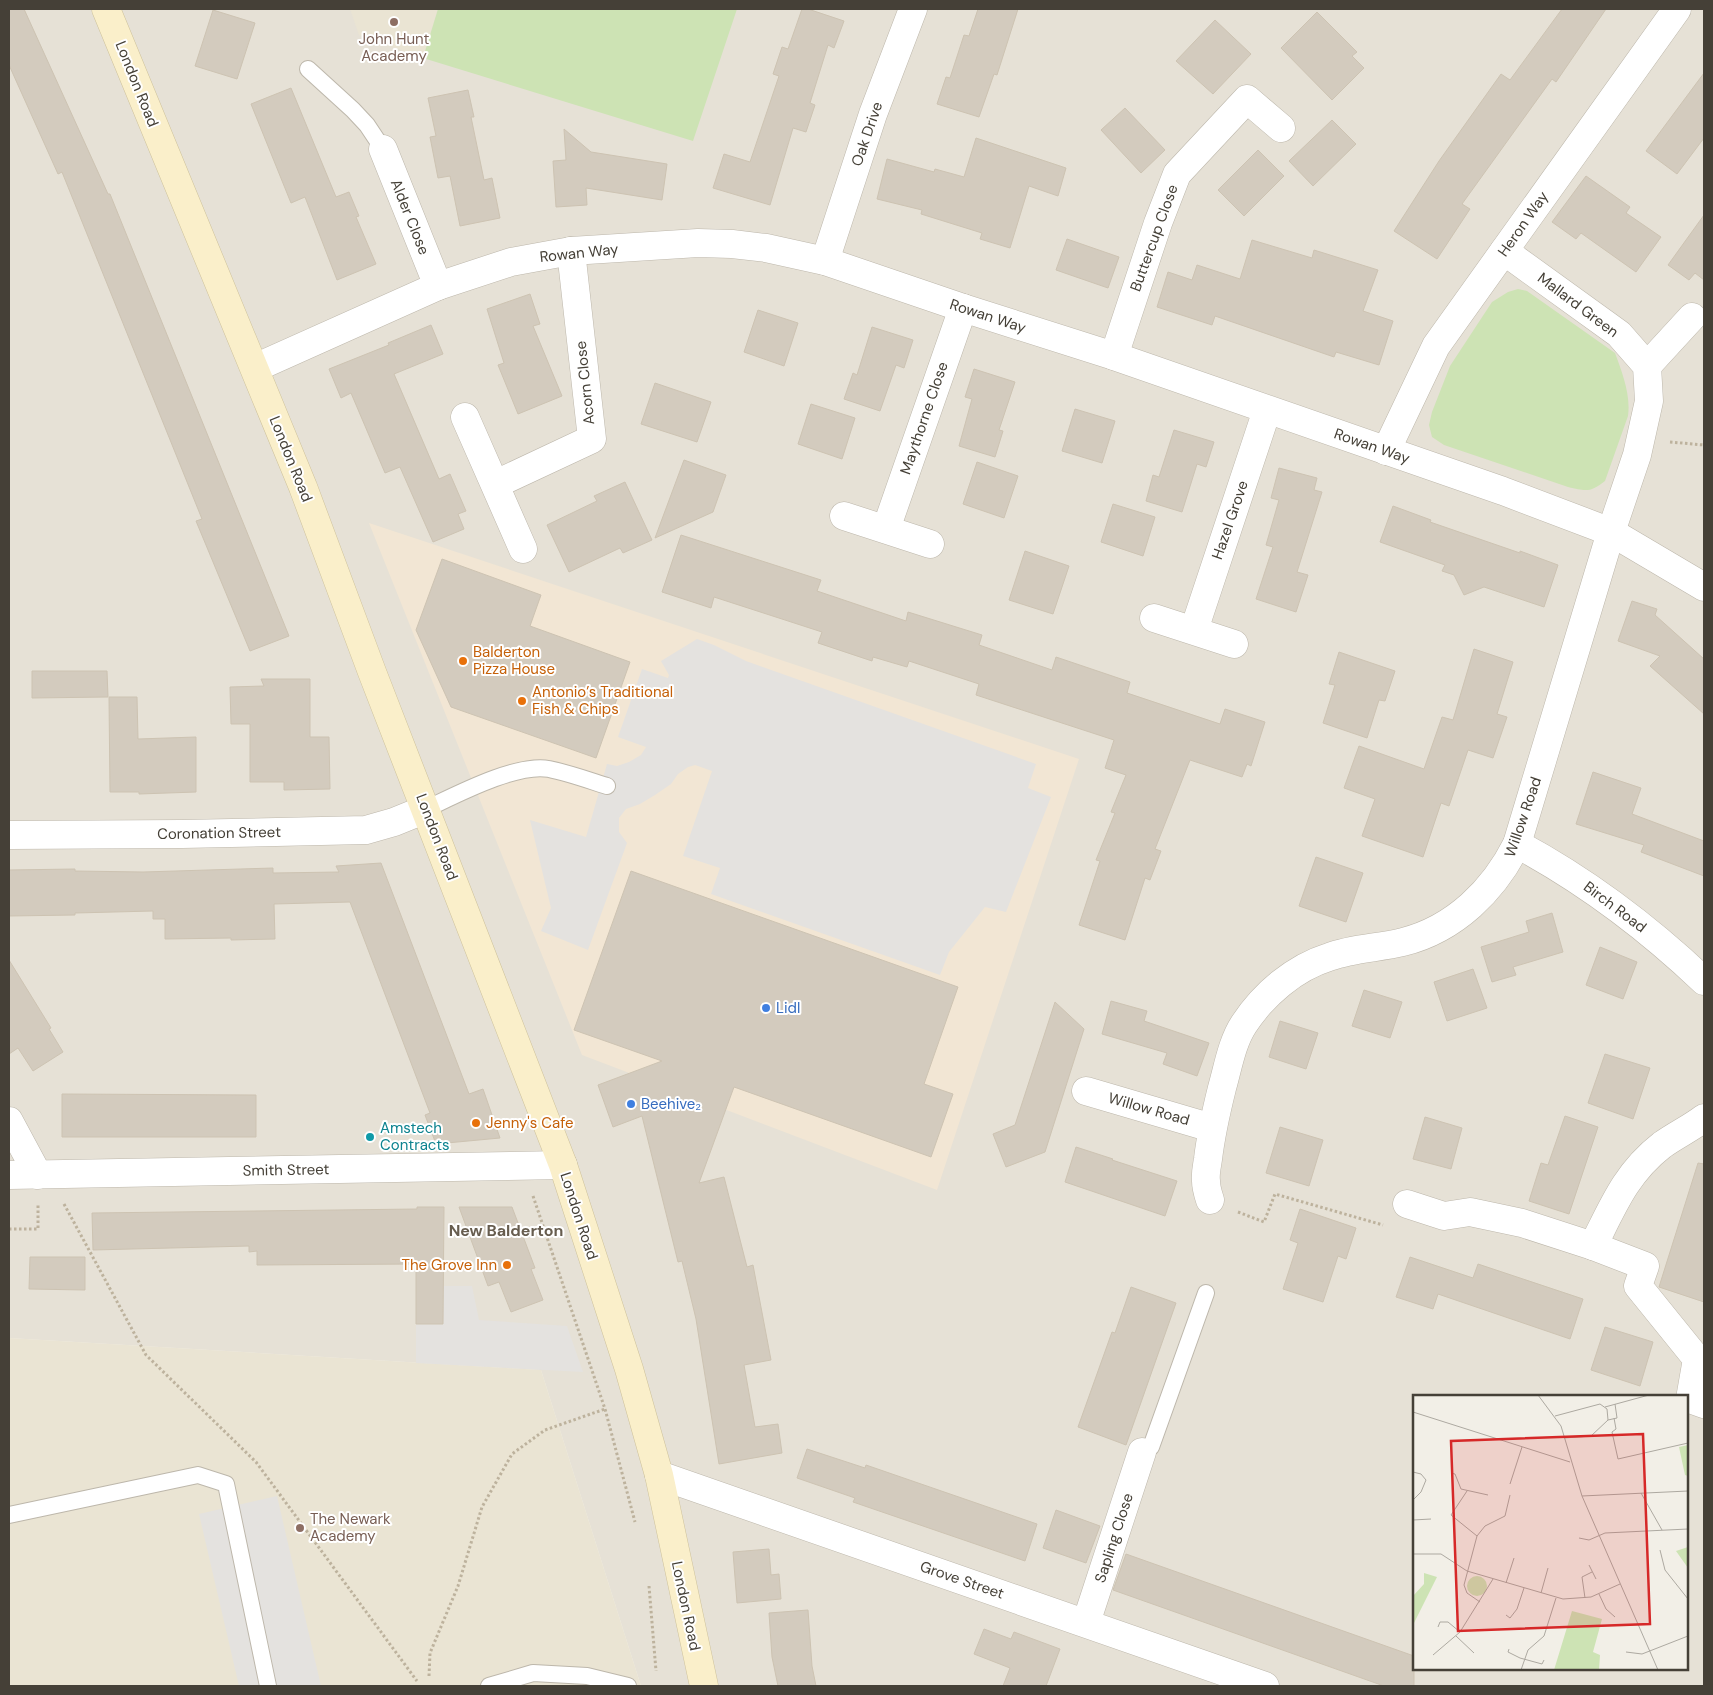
<svg xmlns="http://www.w3.org/2000/svg" width="1713" height="1695" viewBox="0 0 1713 1695" font-family="'DM Sans',sans-serif">
	<rect width="100%" height="100%" fill="#f2efe7"/>
	<path fill="#e6e1d6" fill-rule="evenodd" d="M9,9H1704V1686H641L541,1370L9,1338ZM1414,1396H1687V1669H1414Z"/>
	<polygon fill="#f2e6d4" points="369,523 1079,759 937,1190 582,1055"/>
	<g fill="#eae4d3">
		<polygon points="350,9 438,9 423,58 359,35"/>
		<polygon points="9,1338 541,1370 641,1686 9,1686"/>
	</g>
	<g fill="#cde3b4">
		<polygon points="438,9 737,9 693,141 423,58"/>
		<path d="M1518,289L1527,291L1615,353C1622,372 1631,395 1628,416L1605,481C1590,493 1586,491 1568,487L1444,445L1432,437L1429,425L1432,412L1450,366L1492,302L1508,292Z"/>
	</g>
	<g fill="#e4e2df">
		<polygon points="697,639 714,645 746,661 1036,764 1028,788 1051,797 1006,912 985,907 949,952 940,975 711,894 720,868 683,856 712,771 695,765 688,767 678,774 671,784 655,795 640,804 626,809 619,818 619,832 627,843 588,950 541,931 551,908 530,820 586,837 607,764 617,766 629,762 641,755 646,747 618,737 642,669 668,678 669,675 661,661"/>
		<polygon points="443,1286 472,1286 479,1320 567,1326 583,1372 416,1363 416,1324 443,1324"/>
		<polygon points="277,1496 321,1686 239,1686 199,1514"/>
	</g>
	<g fill="#d3cbbe" stroke="#cdc3b2">
		<polygon points="9,9 24,9 108,194 110,194 289,636 250,651 196,521 202,519 62,172 58,174 9,65"/>
		<polygon points="802,9 808,9 844,21 834,48 828,45 810,103 815,105 806,132 793,128 770,205 713,188 724,154 750,162 779,76 773,74 782,47 788,49"/>
		<polygon points="978,9 1018,9 997,75 994,74 979,117 937,104 946,77 950,78 964,35 969,36"/>
		<polygon points="1562,9 1606,9 1556,82 1552,79 1462,204 1470,209 1437,259 1394,231 1439,161 1501,74 1510,80"/>
		<polygon points="213,10 255,23 237,79 195,66"/>
		<polygon points="1317,12 1357,52 1352,56 1364,68 1332,100 1281,48"/>
		<polygon points="1215,20 1251,54 1213,94 1176,61"/>
		<polygon points="1704,73 1704,138 1677,174 1646,151"/>
		<polygon points="291,88 336,197 349,192 359,216 356,217 376,264 337,280 305,197 291,203 251,104"/>
		<polygon points="468,90 474,117 471,117 484,180 492,178 500,218 460,226 450,176 438,178 430,137 436,136 428,98"/>
		<polygon points="1125,108 1165,150 1141,173 1101,130"/>
		<polygon points="1332,120 1356,144 1313,186 1289,161"/>
		<polygon points="564,129 591,152 667,164 662,200 586,188 587,205 556,207 553,161 566,160"/>
		<polygon points="976,138 1066,168 1058,196 1029,186 1010,248 980,239 982,233 921,214 922,210 877,199 887,159 934,172 935,169 964,177"/>
		<polygon points="1258,150 1284,176 1244,216 1218,190"/>
		<polygon points="1586,176 1630,207 1626,213 1661,237 1636,272 1581,233 1576,239 1552,222"/>
		<polygon points="1704,215 1704,280 1695,273 1689,280 1668,265"/>
		<polygon points="1067,239 1119,257 1108,288 1056,270"/>
		<polygon points="1252,240 1312,258 1314,250 1378,270 1363,311 1393,321 1379,365 1336,352 1334,357 1215,316 1212,325 1157,307 1168,272 1192,280 1197,265 1240,279"/>
		<polygon points="530,294 540,324 533,326 562,396 518,414 498,365 504,363 487,309"/>
		<polygon points="758,310 798,323 784,366 744,352"/>
		<polygon points="431,325 443,354 394,374 439,479 450,474 466,511 458,514 464,529 433,542 400,467 385,473 351,393 341,398 329,369 389,345 388,343"/>
		<polygon points="872,327 913,340 904,368 896,365 880,411 844,399 853,373 857,375"/>
		<polygon points="974,369 1015,382 999,430 1003,431 995,457 959,446 972,399 965,397"/>
		<polygon points="655,383 711,402 697,442 641,424"/>
		<polygon points="811,404 855,418 842,459 798,444"/>
		<polygon points="1075,409 1115,421 1102,463 1062,451"/>
		<polygon points="1174,430 1214,442 1206,467 1197,464 1182,512 1146,501 1153,475 1159,477"/>
		<polygon points="684,460 726,475 713,512 655,538"/>
		<polygon points="977,462 1018,476 1004,518 963,504"/>
		<polygon points="1279,468 1317,478 1314,490 1322,492 1297,572 1308,575 1296,612 1256,599 1273,547 1266,545 1279,500 1271,498"/>
		<polygon points="625,482 652,540 623,553 620,548 569,572 547,525 597,501 594,496"/>
		<polygon points="1113,504 1155,517 1143,556 1101,542"/>
		<polygon points="1393,506 1431,520 1430,522 1520,553 1520,551 1558,565 1544,607 1484,587 1464,595 1454,575 1442,571 1445,565 1380,542"/>
		<polygon points="681,535 821,580 817,591 906,621 908,612 982,635 979,645 1052,670 1056,657 1130,682 1127,693 1220,724 1225,709 1265,722 1251,766 1247,764 1242,777 1190,760 1155,849 1161,851 1150,880 1145,878 1125,940 1079,925 1100,861 1096,860 1115,813 1111,812 1126,775 1105,768 1114,740 976,695 979,684 909,661 907,667 873,657 872,661 818,643 822,632 714,597 711,608 662,592"/>
		<polygon points="1025,551 1069,566 1053,614 1009,600"/>
		<polygon points="442,559 541,595 530,626 630,662 596,758 451,707 416,630"/>
		<polygon points="1632,601 1657,609 1655,615 1704,659 1704,714 1650,666 1660,656 1618,641"/>
		<polygon points="1474,649 1513,662 1497,714 1507,717 1493,758 1468,750 1449,806 1441,803 1423,857 1362,836 1375,799 1344,788 1359,746 1424,769 1442,717 1453,720"/>
		<polygon points="1339,652 1395,671 1385,701 1379,700 1367,738 1323,723 1335,685 1329,684"/>
		<polygon points="32,671 107,671 108,697 32,698"/>
		<polygon points="261,679 310,679 310,737 329,737 330,789 284,790 284,782 250,782 250,724 231,724 230,687 264,686"/>
		<polygon points="109,697 137,697 138,739 196,737 196,792 139,794 139,792 110,792"/>
		<polygon points="1593,772 1641,788 1632,814 1704,841 1704,876 1641,852 1644,845 1576,824"/>
		<polygon points="1316,857 1363,873 1346,922 1299,906"/>
		<polygon points="381,863 469,1094 483,1089 500,1138 436,1144 425,1115 430,1113 350,902 274,904 275,939 231,940 231,938 165,939 165,919 153,919 153,911 75,913 75,915 9,916 9,870 75,869 75,871 143,872 273,868 273,873 339,872 336,866"/>
		<polygon points="631,871 958,987 924,1084 953,1094 931,1157 734,1087 699,1183 724,1177 747,1267 753,1265 771,1360 744,1365 755,1427 778,1424 782,1453 719,1464 696,1319 682,1261 678,1262 642,1116 613,1127 598,1085 662,1061 574,1030"/>
		<polygon points="1552,913 1563,952 1513,967 1516,975 1492,982 1481,947 1529,932 1526,921"/>
		<polygon points="1600,947 1637,962 1623,999 1586,985"/>
		<polygon points="9,960 51,1028 49,1029 63,1052 33,1071 18,1048 9,1054"/>
		<polygon points="1473,969 1487,1008 1447,1021 1434,982"/>
		<polygon points="1364,990 1402,1002 1390,1038 1352,1026"/>
		<polygon points="1111,1001 1147,1011 1144,1021 1209,1043 1197,1076 1163,1064 1167,1053 1102,1034"/>
		<polygon points="1055,1002 1084,1029 1045,1152 1006,1167 993,1134 1015,1125"/>
		<polygon points="1280,1021 1318,1033 1306,1069 1269,1057"/>
		<polygon points="1605,1054 1650,1068 1633,1119 1588,1103"/>
		<polygon points="62,1094 256,1095 256,1137 62,1137"/>
		<polygon points="1565,1116 1598,1127 1569,1214 1529,1201 1541,1163 1548,1165"/>
		<polygon points="1425,1117 1462,1128 1451,1169 1413,1159"/>
		<polygon points="1280,1127 1323,1140 1309,1186 1266,1173"/>
		<polygon points="1076,1147 1113,1159 1112,1160 1177,1181 1165,1216 1065,1182"/>
		<polygon points="1698,1163 1704,1164 1704,1302 1659,1287"/>
		<polygon points="417,1207 444,1207 443,1324 416,1324 416,1264 257,1265 257,1251 249,1252 249,1246 93,1250 92,1213 417,1209"/>
		<polygon points="459,1207 512,1207 535,1268 531,1269 543,1300 511,1312 499,1282 488,1286"/>
		<polygon points="1300,1209 1356,1228 1346,1259 1338,1256 1323,1302 1283,1289 1298,1243 1290,1240"/>
		<polygon points="30,1257 85,1257 85,1290 29,1289"/>
		<polygon points="1410,1257 1473,1278 1478,1264 1583,1299 1570,1339 1438,1294 1433,1309 1396,1297"/>
		<polygon points="1131,1287 1176,1303 1126,1445 1078,1427 1112,1332 1115,1333"/>
		<polygon points="1605,1327 1653,1342 1640,1386 1591,1370"/>
		<polygon points="807,1449 865,1468 866,1465 1037,1524 1025,1561 853,1502 855,1498 797,1478"/>
		<polygon points="1056,1510 1100,1526 1086,1563 1043,1548"/>
		<polygon points="769,1549 771,1575 779,1574 781,1599 737,1603 733,1552"/>
		<polygon points="1126,1554 1414,1656 1414,1686 1384,1686 1113,1590"/>
		<polygon points="808,1610 812,1666 816,1686 778,1686 772,1657 769,1613"/>
		<polygon points="984,1629 1011,1639 1014,1632 1060,1649 1046,1686 1003,1686 1010,1668 974,1654"/>
	</g>
	<g fill="none" stroke-linecap="round" stroke-linejoin="round">
		<defs>
			<g id="lane">
				<polyline points="308,69 353,110 367,125 383,149"/>
				<path d="M426,809C456,795 516,763 549,769C568,773 588,780 607,786"/>
				<polyline points="1142,1452 1151,1447 1206,1293"/>
				<polyline points="9,1515 198,1475 226,1484 268,1686"/>
				<polyline points="489,1686 533,1673 587,1676 628,1686"/>
			</g>
			<g id="street">
				<polyline points="383,149 438,286"/>
				<polyline points="825,261 873,114 913,9"/>
				<polyline points="1114,356 1158,223 1177,174 1247,99 1281,128"/>
				<polyline points="1647,366 1692,317"/>
				<polyline points="255,368 438,286 511,262 571,251 698,243 732,244 766,248 825,261 963,308 1114,356 1503,491 1611,532 1704,587"/>
				<polyline points="465,417 523,549"/>
				<polyline points="1386,451 1436,346 1677,9"/>
				<polyline points="496,484 592,439 571,251"/>
				<polyline points="844,516 930,544"/>
				<polyline points="886,529 963,308"/>
				<polyline points="1154,618 1234,644"/>
				<polyline points="1194,630 1267,410"/>
				<polyline points="9,835 182,834 366,830 394,822 426,809"/>
				<path d="M1517,844C1586,881 1647,927 1704,981"/>
				<polyline points="1086,1091 1212,1128"/>
				<polyline points="9,1121 38,1175"/>
				<polyline points="9,1175 563,1165"/>
				<path d="M1210,1200C1208,1194 1206,1187 1206,1181C1205,1174 1207,1166 1208,1159C1211,1134 1216,1112 1222,1088C1228,1067 1232,1042 1244,1024C1264,994 1294,968 1329,957C1353,948 1379,948 1403,942C1455,929 1494,890 1517,844L1611,532L1637,455L1649,401L1647,366L1619,334L1504,251"/>
				<polyline points="1407,1204 1444,1216 1470,1212 1522,1223 1593,1246 1645,1266 1638,1286 1697,1359 1690,1399 1704,1404"/>
				<path d="M1593,1246C1613,1206 1626,1173 1662,1145C1676,1135 1691,1128 1704,1118"/>
				<polyline points="659,1475 1265,1686"/>
				<polyline points="1086,1623 1142,1452"/>
			</g>
			<polyline id="secondary" points="106,9 303,487 372,672 563,1165 629,1369 659,1475 704,1686"/>
		</defs>
		<use href="#lane" stroke="#bdb7ab" stroke-width="18"/>
		<use href="#street" stroke="#bdb7ab" stroke-width="29"/>
		<use href="#secondary" stroke="#cec29b" stroke-width="29"/>
		<g stroke="#bdb29d" stroke-width="3" stroke-dasharray="2.5 2.5" stroke-linecap="butt">
			<polyline points="1670,442 1704,445"/>
			<polyline points="533,1196 605,1409 635,1522"/>
			<polyline points="64,1204 146,1355 256,1462 417,1681"/>
			<polyline points="1238,1212 1264,1222 1275,1194 1383,1225"/>
			<polyline points="9,1229 38,1229 38,1205"/>
			<polyline points="649,1586 656,1671"/>
			<polyline points="429,1676 430,1653 458,1586 482,1507 512,1454 545,1430 605,1409"/>
		</g>
		<use href="#lane" stroke="#fff" stroke-width="16"/>
		<use href="#street" stroke="#fff" stroke-width="28"/>
		<use href="#secondary" stroke="#faefca" stroke-width="28"/>
	</g>
	<g fill="#8d6e63" stroke="#fff" stroke-width="2">
		<circle cx="394" cy="22" r="5"/>
		<circle cx="300" cy="1528" r="5"/>
	</g>
	<g fill="#e8710a" stroke="#fff" stroke-width="2">
		<circle cx="463" cy="661" r="5"/>
		<circle cx="522" cy="701" r="5"/>
		<circle cx="476" cy="1123" r="5"/>
		<circle cx="507" cy="1265" r="5"/>
	</g>
	<g fill="#3f7fe0" stroke="#fff" stroke-width="2">
		<circle cx="766" cy="1008" r="5"/>
		<circle cx="631" cy="1104" r="5"/>
	</g>
	<circle fill="#0f9aa8" stroke="#fff" stroke-width="2" cx="370" cy="1137" r="5"/>
	<g text-anchor="middle" dominant-baseline="central" stroke-width="4" stroke-linejoin="round" paint-order="stroke">
		<g font-size="15" fill="#785e54" stroke="#fff">
			<text x="394" y="39">John Hunt<tspan x="394" dy="17">Academy</tspan></text>
			<text x="310" y="1519" text-anchor="start">The Newark<tspan x="310" dy="17">Academy</tspan></text>
		</g>
		<g font-size="15" fill="#454037" stroke="#fff">
			<text transform="translate(137 84) rotate(68)">London Road</text>
			<text transform="translate(867 134) rotate(-71)">Oak Drive</text>
			<text transform="translate(410 217) rotate(68)">Alder Close</text>
			<text transform="translate(1523 224) rotate(-55)">Heron Way</text>
			<text transform="translate(1154 238) rotate(-70)">Buttercup Close</text>
			<text transform="translate(579 253) rotate(-6)">Rowan Way</text>
			<text transform="translate(1578 305) rotate(37)">Mallard Green</text>
			<text transform="translate(988 316) rotate(18)">Rowan Way</text>
			<text transform="translate(585 383) rotate(-96)">Acorn Close</text>
			<text transform="translate(924 418) rotate(-71)">Maythorne Close</text>
			<text transform="translate(1372 446) rotate(19)">Rowan Way</text>
			<text transform="translate(291 459) rotate(68)">London Road</text>
			<text transform="translate(1230 520) rotate(-71)">Hazel Grove</text>
			<text transform="translate(1523 817) rotate(-71)">Willow Road</text>
			<text transform="translate(219 833) rotate(-1)">Coronation Street</text>
			<text transform="translate(437 837) rotate(69)">London Road</text>
			<text transform="translate(1615 907) rotate(37)">Birch Road</text>
			<text transform="translate(1149 1109) rotate(16)">Willow Road</text>
			<text transform="translate(286 1170) rotate(-1)">Smith Street</text>
			<text transform="translate(579 1216) rotate(72)">London Road</text>
			<text transform="translate(1114 1538) rotate(-72)">Sapling Close</text>
			<text transform="translate(962 1580) rotate(19)">Grove Street</text>
			<text transform="translate(686 1606) rotate(78)">London Road</text>
		</g>
		<g font-size="15" fill="#c56008" stroke="#fff" text-anchor="start">
			<text x="473" y="652">Balderton<tspan x="473" dy="17">Pizza House</tspan></text>
			<text x="532" y="692">Antonio’s Traditional<tspan x="532" dy="17">Fish &amp; Chips</tspan></text>
			<text x="486" y="1123">Jenny's Cafe</text>
			<text x="497" y="1265" text-anchor="end">The Grove Inn</text>
		</g>
		<g font-size="15" fill="#366cbe" stroke="#fff" text-anchor="start">
			<text x="776" y="1008">Lidl</text>
			<text x="641" y="1104">Beehive₂</text>
		</g>
		<g font-size="15" fill="#0d838f" stroke="#fff" text-anchor="start">
			<text x="380" y="1128">Amstech<tspan x="380" dy="17">Contracts</tspan></text>
		</g>
		<g font-size="16" font-weight="bold" fill="#675d4f" stroke="#fff">
			<text x="506" y="1230">New Balderton</text>
		</g>
	</g>
	<g transform="translate(1413 1395)">
		<rect width="275" height="275" fill="#f2efe7"/>
		<path d="M275,50V81L272,80L266,52ZM275,152V173L263,156ZM11,178L24,182L0,230V201L11,189ZM54 191a10 10 0 1 1 20 0a10 10 0 1 1-20 0ZM159,216L189,224L180,257L187,260L186,275H141Z" fill="#cde3b4"/>
		<path fill="none" stroke="#ada9a1" stroke-width="1" d="M125,0L148,31L169,101L245,275M192,12L236,0M0,17L157,67M142,21L187,9L194,14L195,25M201,23L203,34L199,37L205,64L275,48M151,43L178,41L195,25L204,23L202,9M0,77L8,79L13,85L8,97L0,105M38,78L42,79L48,94L75,100M97,89L109,52M54,96L38,120L64,141M228,98L249,135M169,101L275,96M0,125L18,124M166,143L176,145L192,138L275,134M247,155L252,175L275,204M0,159H28L54,176L150,204L178,202L207,189M176,170L183,184M93,188L101,163M128,198L135,173M186,199L193,214L202,222M172,203L169,182L179,177M67,207L54,198L51,190L64,141L72,131L92,121L97,100M93,220L97,223L104,214L111,193M25,232L27,227H35L47,237M43,241L61,258M96,254L95,257L107,263L129,269L131,265M213,257L229,259L275,241M20,260L47,237L80,184M108,275L115,255L131,241L143,203"/>
		<path fill="#d62828" fill-opacity="0.15" stroke="#d62828" stroke-width="2.5" d="M230,39L237,229L45,236L38,46Z"/>
		<rect width="275" height="275" fill="none" stroke="#454037" stroke-width="2.5"/>
	</g>
	<rect width="1713" height="1695" fill="none" stroke="#454037" stroke-width="20"/>
</svg>
